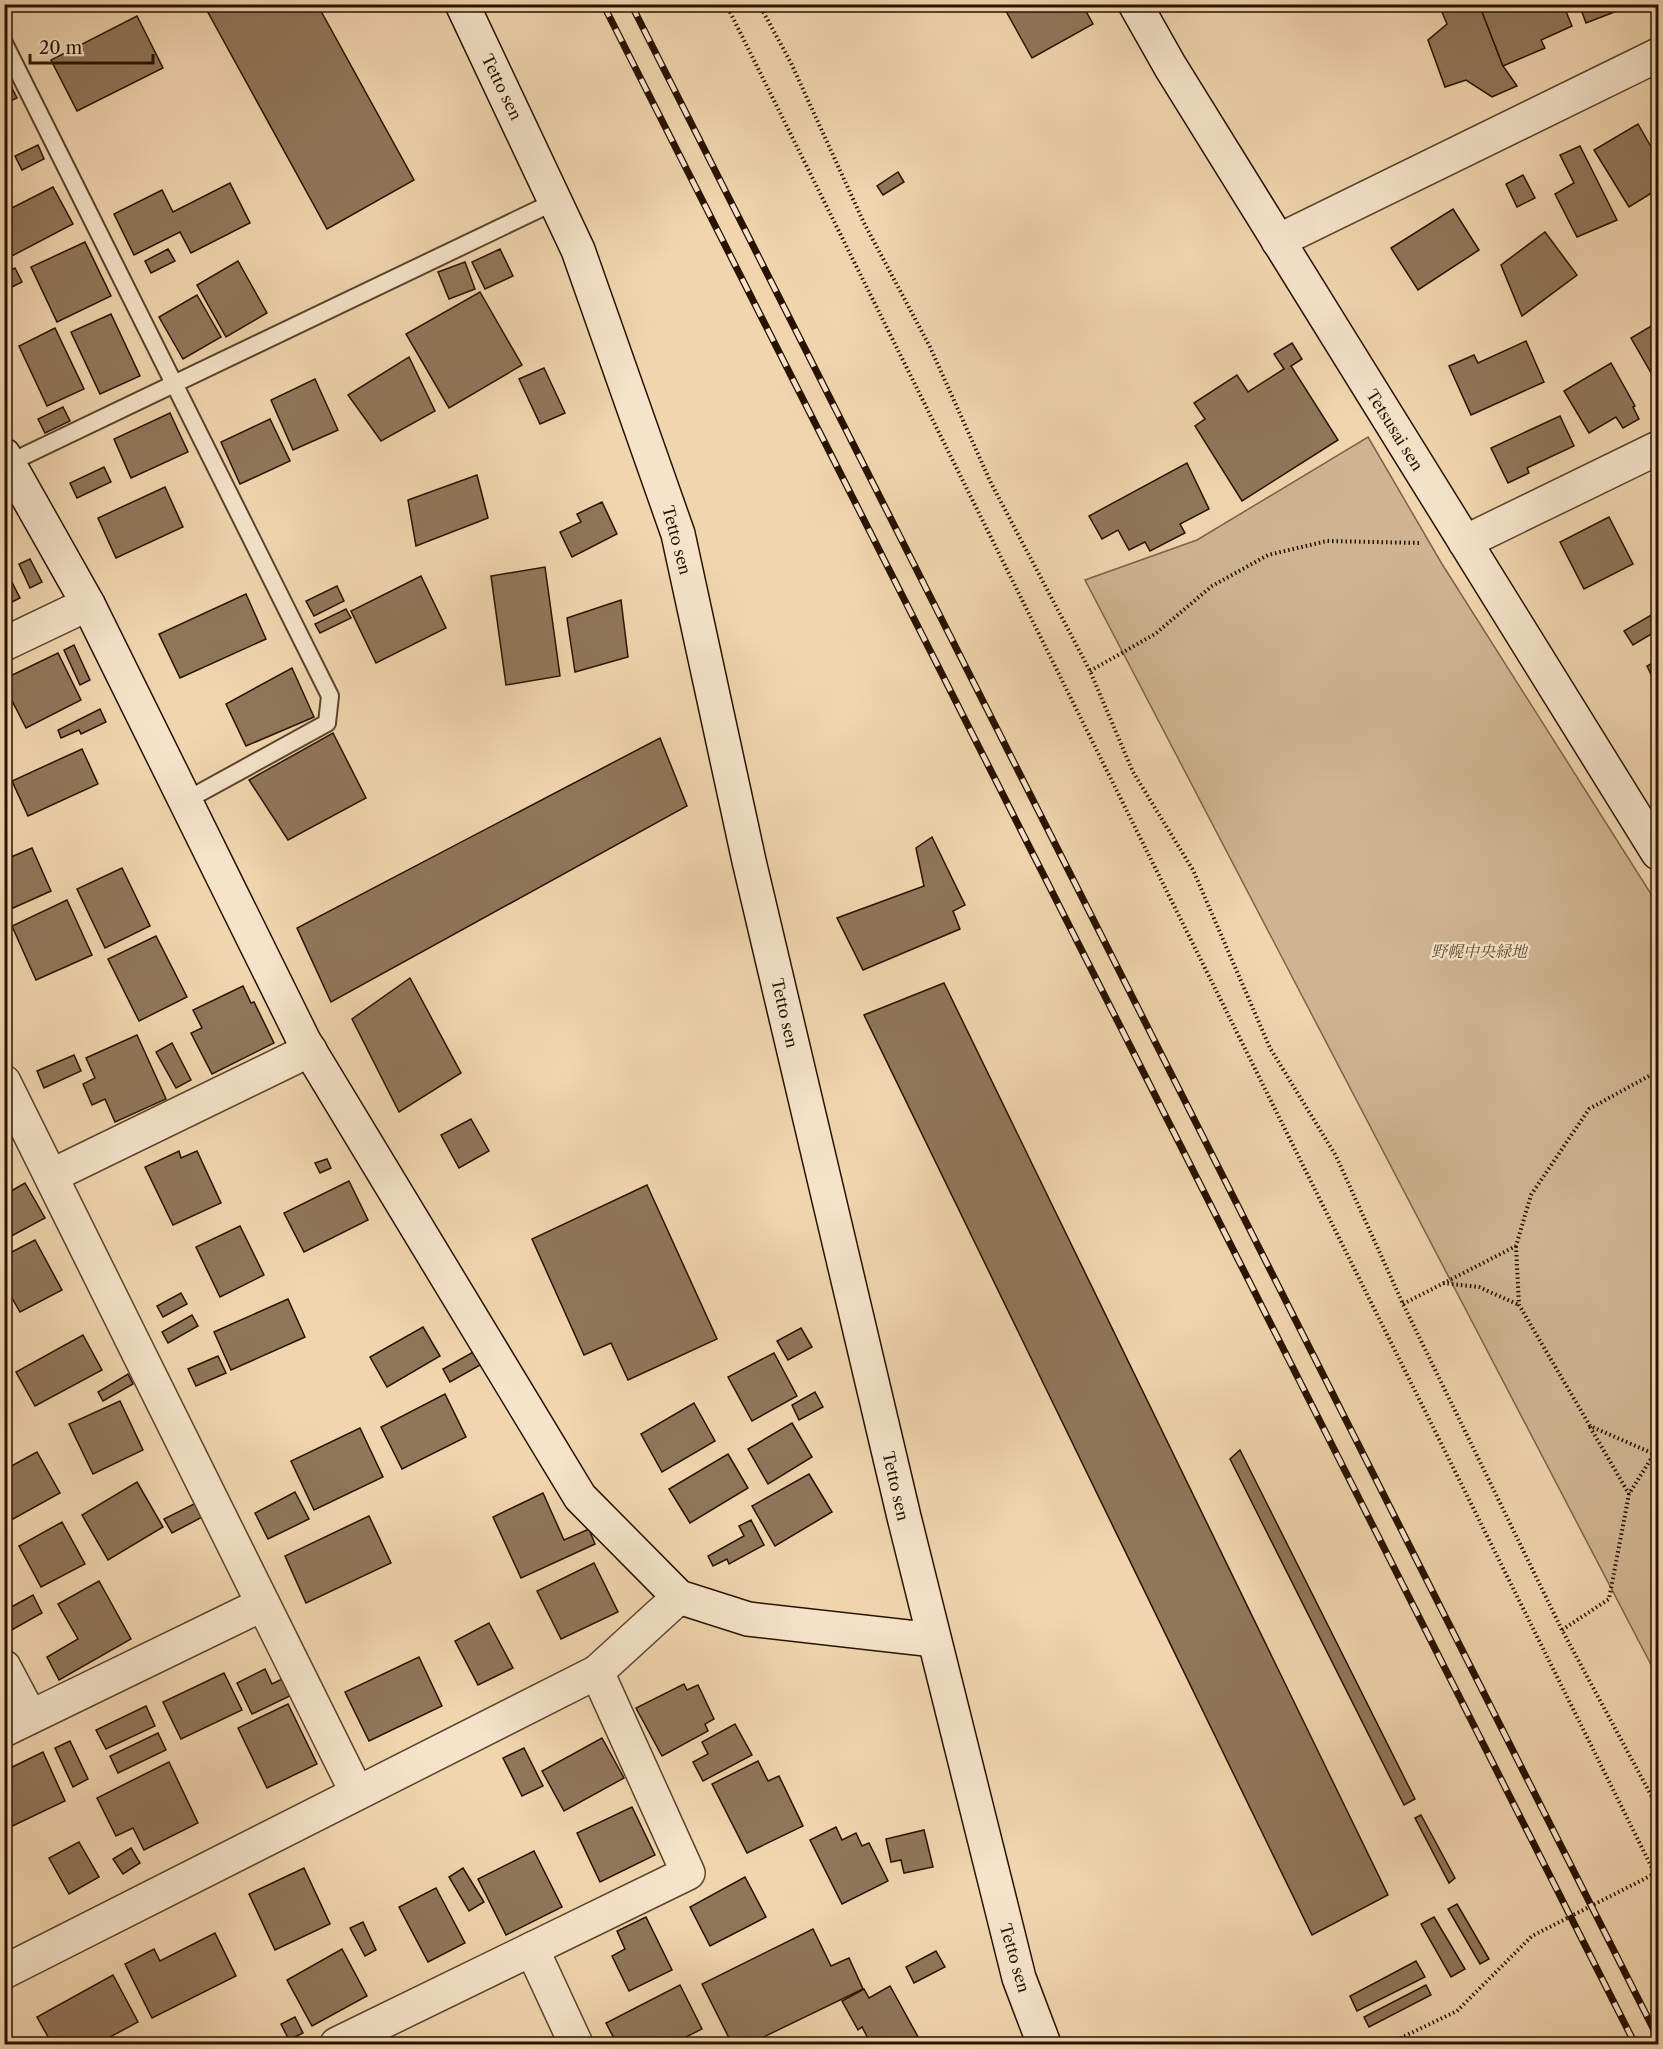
<svg xmlns="http://www.w3.org/2000/svg" width="1663" height="2049" viewBox="0 0 1663 2049" font-family="'Libre Caslon Text','Noto Serif JP',serif">
	<rect width="100%" height="100%" fill="#f0d5ae"/>
	<filter id="stains"><feTurbulence type="fractalNoise" baseFrequency=".00333" numOctaves="4"/><feColorMatrix values="0 0 0 0 .2 0 0 0 0 .09 0 0 0 0 .02 0 0 0 .5 -.17"/></filter>
	<radialGradient id="worn" r=".72"><stop offset=".6" stop-color="#630" stop-opacity="0"/><stop offset="1" stop-color="#630" stop-opacity=".3"/></radialGradient>
	<polygon fill="#ceb490" stroke="#7b6348" stroke-width="1.5" points="1368,437 1442,564 1658,905 1658,1678 1085,580 1197,540"/>
	<g fill="#90775a" stroke="#281200" stroke-width="1.5">
		<polygon points="210,4 317,4 414,180 327,229 205,7"/>
		<polygon points="1002,4 1082,4 1093,24 1032,58"/>
		<polygon points="1479,4 1503,66 1517,86 1492,97 1466,80 1445,87 1428,40 1447,24 1439,5"/>
		<polygon points="1479,4 1563,4 1572,26 1541,40 1545,48 1503,66"/>
		<polygon points="1579,4 1635,4 1586,23"/>
		<polygon points="137,16 163,68 77,111 51,60"/>
		<polygon points="4,73 17,98 4,104"/>
		<polygon points="1638,124 1658,159 1658,189 1629,207 1594,150"/>
		<polygon points="38,145 44,159 22,170 15,156"/>
		<polygon points="1580,146 1617,220 1577,237 1555,194 1574,183 1560,155"/>
		<polygon points="898,172 904,182 883,195 877,186"/>
		<polygon points="1523,175 1535,198 1517,207 1506,184"/>
		<polygon points="230,183 250,223 191,253 180,232 134,255 114,214 162,190 173,212"/>
		<polygon points="53,187 73,224 8,258 4,250 4,212"/>
		<polygon points="1453,209 1479,250 1418,290 1391,248"/>
		<polygon points="1545,232 1577,275 1522,316 1501,265"/>
		<polygon points="85,242 111,296 57,322 31,267"/>
		<polygon points="168,249 175,261 151,273 145,261"/>
		<polygon points="500,249 513,276 485,289 472,262"/>
		<polygon points="238,261 267,313 226,337 197,285"/>
		<polygon points="465,262 475,289 449,299 438,272"/>
		<polygon points="15,268 22,282 4,291 4,273"/>
		<polygon points="480,292 522,365 449,408 406,334"/>
		<polygon points="197,295 221,337 183,359 159,317"/>
		<polygon points="111,314 140,376 100,394 71,332"/>
		<polygon points="1658,322 1658,385 1631,338"/>
		<polygon points="55,328 84,389 47,406 19,346"/>
		<polygon points="1526,341 1544,382 1471,415 1449,366 1474,355 1478,363"/>
		<polygon points="1292,343 1302,359 1291,366 1338,440 1242,501 1195,426 1205,419 1194,403 1237,375 1248,392 1284,369 1274,354"/>
		<polygon points="409,357 435,411 381,441 348,395"/>
		<polygon points="1611,363 1635,406 1633,407 1639,419 1623,428 1616,417 1589,433 1564,391"/>
		<polygon points="544,368 565,413 540,424 519,379"/>
		<polygon points="315,379 338,430 293,450 271,400"/>
		<polygon points="63,407 70,421 45,433 38,419"/>
		<polygon points="170,413 188,452 131,478 114,439"/>
		<polygon points="1560,416 1574,446 1527,468 1529,473 1508,483 1491,448"/>
		<polygon points="270,419 290,461 240,484 221,442"/>
		<polygon points="1187,463 1209,509 1180,524 1185,533 1150,551 1145,542 1129,550 1118,530 1102,539 1089,516"/>
		<polygon points="104,467 111,482 77,498 70,483"/>
		<polygon points="477,475 488,518 416,546 408,500"/>
		<polygon points="165,487 183,527 116,558 98,518"/>
		<polygon points="602,502 617,534 572,557 560,532 581,522 577,514"/>
		<polygon points="1609,517 1633,564 1584,589 1560,542"/>
		<polygon points="30,559 42,582 30,588 19,564"/>
		<polygon points="4,567 20,598 4,606"/>
		<polygon points="545,567 560,676 506,685 491,576"/>
		<polygon points="421,576 446,628 376,663 351,611"/>
		<polygon points="337,586 344,601 314,616 306,601"/>
		<polygon points="246,594 266,639 180,678 159,634"/>
		<polygon points="621,600 628,657 575,672 567,618"/>
		<polygon points="346,609 351,618 320,633 315,624"/>
		<polygon points="1658,611 1658,630 1633,645 1624,631"/>
		<polygon points="74,645 90,680 80,685 64,650"/>
		<polygon points="58,653 81,700 26,728 4,685 4,679"/>
		<polygon points="1658,660 1658,689 1647,666"/>
		<polygon points="292,668 314,717 246,746 226,704"/>
		<polygon points="100,709 106,722 81,734 79,730 61,738 58,730"/>
		<polygon points="333,733 366,798 288,840 249,780"/>
		<polygon points="660,738 687,806 331,1002 297,928"/>
		<polygon points="82,749 98,784 28,816 12,781"/>
		<polygon points="932,837 965,905 953,911 960,929 863,970 837,918 924,886 916,848"/>
		<polygon points="32,848 51,891 4,912 4,860"/>
		<polygon points="122,868 150,926 105,948 77,889"/>
		<polygon points="67,900 92,955 36,980 12,926"/>
		<polygon points="156,936 187,997 139,1021 108,959"/>
		<polygon points="410,978 461,1073 399,1112 352,1019"/>
		<polygon points="944,983 1388,1895 1312,1935 864,1015"/>
		<polygon points="243,986 251,1003 254,1002 274,1043 212,1074 191,1033 202,1028 193,1010"/>
		<polygon points="137,1035 166,1099 115,1122 105,1099 92,1105 83,1084 95,1078 86,1058"/>
		<polygon points="172,1043 191,1080 176,1088 156,1052"/>
		<polygon points="74,1055 81,1071 44,1088 37,1071"/>
		<polygon points="471,1119 489,1151 459,1168 441,1135"/>
		<polygon points="179,1151 181,1158 197,1151 221,1203 173,1225 145,1167"/>
		<polygon points="327,1159 331,1168 320,1173 315,1163"/>
		<polygon points="349,1181 368,1220 304,1252 284,1213"/>
		<polygon points="25,1183 45,1218 4,1240 4,1195"/>
		<polygon points="647,1185 717,1339 628,1380 611,1343 584,1355 532,1239"/>
		<polygon points="240,1226 264,1275 220,1297 196,1247"/>
		<polygon points="35,1240 62,1290 20,1312 4,1284 4,1256"/>
		<polygon points="181,1293 187,1304 163,1317 157,1306"/>
		<polygon points="288,1299 305,1337 231,1370 214,1332"/>
		<polygon points="192,1315 198,1326 168,1343 162,1332"/>
		<polygon points="423,1327 440,1356 387,1387 370,1357"/>
		<polygon points="801,1328 812,1347 788,1360 777,1341"/>
		<polygon points="83,1335 102,1370 35,1406 16,1372"/>
		<polygon points="475,1351 482,1364 450,1382 443,1369"/>
		<polygon points="774,1353 797,1396 752,1421 728,1377"/>
		<polygon points="218,1356 226,1373 196,1386 188,1369"/>
		<polygon points="128,1374 133,1384 103,1401 98,1392"/>
		<polygon points="815,1392 823,1407 799,1420 792,1405"/>
		<polygon points="445,1394 466,1437 402,1469 381,1427"/>
		<polygon points="120,1401 143,1450 93,1474 69,1424"/>
		<polygon points="694,1403 715,1441 662,1472 641,1434"/>
		<polygon points="792,1423 812,1457 768,1484 748,1449"/>
		<polygon points="360,1428 383,1477 314,1510 291,1461"/>
		<polygon points="1240,1450 1415,1799 1404,1805 1230,1459"/>
		<polygon points="37,1452 60,1493 4,1524 4,1470"/>
		<polygon points="728,1454 748,1488 690,1523 669,1489"/>
		<polygon points="809,1474 832,1512 775,1546 752,1506"/>
		<polygon points="137,1482 163,1527 108,1560 82,1515"/>
		<polygon points="295,1492 309,1519 268,1539 255,1513"/>
		<polygon points="543,1493 564,1540 589,1529 595,1544 521,1578 493,1517"/>
		<polygon points="198,1502 206,1515 172,1533 164,1519"/>
		<polygon points="369,1516 391,1563 306,1603 285,1556"/>
		<polygon points="751,1520 764,1545 729,1564 727,1559 713,1566 708,1556 744,1536 739,1526"/>
		<polygon points="62,1522 85,1564 41,1587 19,1546"/>
		<polygon points="594,1563 618,1612 561,1639 537,1591"/>
		<polygon points="99,1581 131,1639 59,1680 47,1657 78,1639 58,1604"/>
		<polygon points="33,1595 42,1613 8,1632 4,1626 4,1611"/>
		<polygon points="489,1623 513,1668 478,1685 455,1641"/>
		<polygon points="419,1657 442,1706 369,1741 345,1692"/>
		<polygon points="265,1669 272,1684 284,1678 292,1695 252,1714 237,1683"/>
		<polygon points="224,1673 242,1710 181,1739 163,1702"/>
		<polygon points="684,1684 687,1690 698,1685 714,1719 705,1724 708,1731 662,1756 636,1708"/>
		<polygon points="288,1704 317,1764 267,1788 238,1728"/>
		<polygon points="146,1706 155,1726 106,1749 96,1730"/>
		<polygon points="735,1724 752,1755 703,1781 693,1762 708,1754 702,1742"/>
		<polygon points="158,1733 166,1750 118,1773 110,1756"/>
		<polygon points="602,1738 624,1778 564,1811 542,1771"/>
		<polygon points="70,1741 88,1779 73,1787 55,1748"/>
		<polygon points="524,1748 543,1786 522,1796 503,1758"/>
		<polygon points="43,1752 65,1801 4,1830 4,1771"/>
		<polygon points="758,1761 768,1781 779,1776 803,1826 747,1853 712,1784"/>
		<polygon points="169,1762 198,1823 144,1850 133,1828 116,1836 97,1798"/>
		<polygon points="632,1807 655,1855 600,1882 577,1833"/>
		<polygon points="1421,1815 1455,1878 1449,1883 1415,1818"/>
		<polygon points="836,1827 842,1840 856,1833 862,1846 869,1843 888,1881 842,1904 810,1840"/>
		<polygon points="924,1830 933,1867 904,1873 901,1860 891,1862 886,1839"/>
		<polygon points="79,1842 99,1877 69,1894 49,1858"/>
		<polygon points="131,1848 140,1863 123,1874 113,1859"/>
		<polygon points="534,1851 562,1907 506,1935 478,1879"/>
		<polygon points="304,1868 330,1924 275,1950 249,1894"/>
		<polygon points="463,1868 484,1902 469,1911 449,1877"/>
		<polygon points="745,1877 766,1917 710,1946 690,1907"/>
		<polygon points="436,1888 465,1943 428,1962 399,1907"/>
		<polygon points="1457,1904 1489,1959 1480,1964 1448,1909"/>
		<polygon points="646,1917 672,1970 629,1991 612,1956 625,1949 617,1931"/>
		<polygon points="1434,1917 1465,1969 1451,1977 1421,1924"/>
		<polygon points="363,1922 376,1950 365,1956 350,1928"/>
		<polygon points="813,1929 831,1966 849,1958 863,1989 749,2044 732,2044 702,1984"/>
		<polygon points="215,1933 236,1976 152,2018 125,1964 154,1949 160,1961"/>
		<polygon points="342,1949 367,1996 312,2026 287,1980"/>
		<polygon points="936,1951 945,1967 914,1983 906,1967"/>
		<polygon points="1416,1961 1425,1977 1357,2011 1350,1996"/>
		<polygon points="113,1975 138,2022 97,2044 52,2044 37,2017"/>
		<polygon points="680,1985 702,2029 672,2044 617,2044 606,2023"/>
		<polygon points="1426,1985 1431,1995 1369,2027 1364,2017"/>
		<polygon points="890,1986 922,2044 871,2044 862,2027 858,2030 842,2001 864,1989 869,1998"/>
		<polygon points="295,2017 303,2033 289,2040 281,2024"/>
	</g>
	<g fill="none" stroke-linecap="round" stroke-linejoin="round">
		<defs>
			<g id="lane">
				<polyline points="4,43 330,696 327,723 185,801"/>
				<polyline points="9,463 556,201"/>
			</g>
			<g id="street">
				<polyline points="1278,241 1658,55"/>
				<polyline points="1465,542 1658,448"/>
				<polyline points="4,644 88,604"/>
				<polyline points="4,1082 357,1793"/>
				<polyline points="51,1176 310,1050"/>
				<polyline points="4,1667 30,1716"/>
				<polyline points="4,1730 263,1604"/>
				<polyline points="532,1949 576,2044"/>
				<polyline points="4,1972 597,1672 679,1597"/>
				<polyline points="337,2044 688,1873 597,1672"/>
			</g>
			<g id="secondary">
				<polyline points="462,4 578,250 678,534 749,861 904,1517 1019,1978 1044,2044"/>
				<polyline points="1135,4 1170,66 1658,853"/>
				<polyline points="4,455 88,604 304,1041 580,1497 679,1597 748,1619 934,1640"/>
			</g>
		</defs>
		<use href="#lane" stroke="#5a432c" stroke-width="20"/>
		<use href="#street" stroke="#5a432c" stroke-width="36"/>
		<use href="#secondary" stroke="#281200" stroke-width="36"/>
		<g stroke="#281200" stroke-width="4" stroke-dasharray="1.5 3" stroke-linecap="butt">
			<polyline points="726,4 1655,1874"/>
			<polyline points="759,4 791,63 864,223 930,347 991,483 1090,671 1133,772 1193,870 1270,1048 1336,1156 1403,1304 1562,1630 1658,1808"/>
			<polyline points="1090,671 1155,634 1212,586 1268,555 1327,541 1421,543"/>
			<polyline points="1516,1246 1519,1305 1590,1426 1654,1454"/>
			<polyline points="1443,1283 1479,1287 1519,1305"/>
			<polyline points="1403,1304 1516,1246 1531,1195 1589,1109 1658,1071"/>
			<polyline points="1590,1427 1629,1494"/>
			<polyline points="1562,1630 1609,1599 1629,1494 1654,1454 1658,1452"/>
			<polyline points="1388,2044 1457,2011 1532,1936 1658,1872"/>
		</g>
		<use href="#lane" stroke="#f5e4ca" stroke-width="16"/>
		<use href="#street" stroke="#f5e4ca" stroke-width="33"/>
		<use href="#secondary" stroke="#f5e4ca" stroke-width="33"/>
		<defs>
			<g id="rail">
				<polyline points="603,4 1635,2044"/>
				<polyline points="631,4 1658,2038"/>
			</g>
		</defs>
		<use href="#rail" stroke="#281200" stroke-width="7"/>
		<use href="#rail" stroke="#f5e4ca" stroke-width="4.5" stroke-dasharray="14" stroke-linecap="butt"/>
	</g>
	<g text-anchor="middle" dominant-baseline="central" stroke-width="4.5" stroke-linejoin="round" paint-order="stroke">
		<g font-size="16" fill="#281200" stroke="#f5e4ca">
			<text transform="translate(502 87) rotate(64)">Tetto sen</text>
			<text transform="translate(1395 430) rotate(58)">Tetsusai sen</text>
			<text transform="translate(677 540) rotate(75)">Tetto sen</text>
			<text transform="translate(785 1013) rotate(77)">Tetto sen</text>
			<text transform="translate(896 1486) rotate(77)">Tetto sen</text>
			<text transform="translate(1015 1958) rotate(74)">Tetto sen</text>
		</g>
		<g font-size="16" font-style="italic" fill="#624b32" stroke="#f5e4ca">
			<text x="1479" y="951">野幌中央緑地</text>
		</g>
	</g>
	<rect width="1663" height="2049" fill="none" stroke="#f0d5ae" stroke-width="24"/>
	<rect x="6" y="6" width="1651" height="2037" fill="none" stroke="#281200" stroke-width="3"/>
	<rect x="12" y="12" width="1639" height="2025" fill="none" stroke="#281200" stroke-width="1.5"/>
	<path d="M30 54v9h123v-9" fill="none" stroke="#281200" stroke-width="3"/>
	<text x="39" y="54" font-size="18" fill="#281200" stroke="#f5e4ca" stroke-width="4.5" paint-order="stroke">20 m</text>
	<rect width="100%" height="100%" filter="url(#stains)"/>
	<rect width="100%" height="100%" fill="url(#worn)"/>
</svg>
